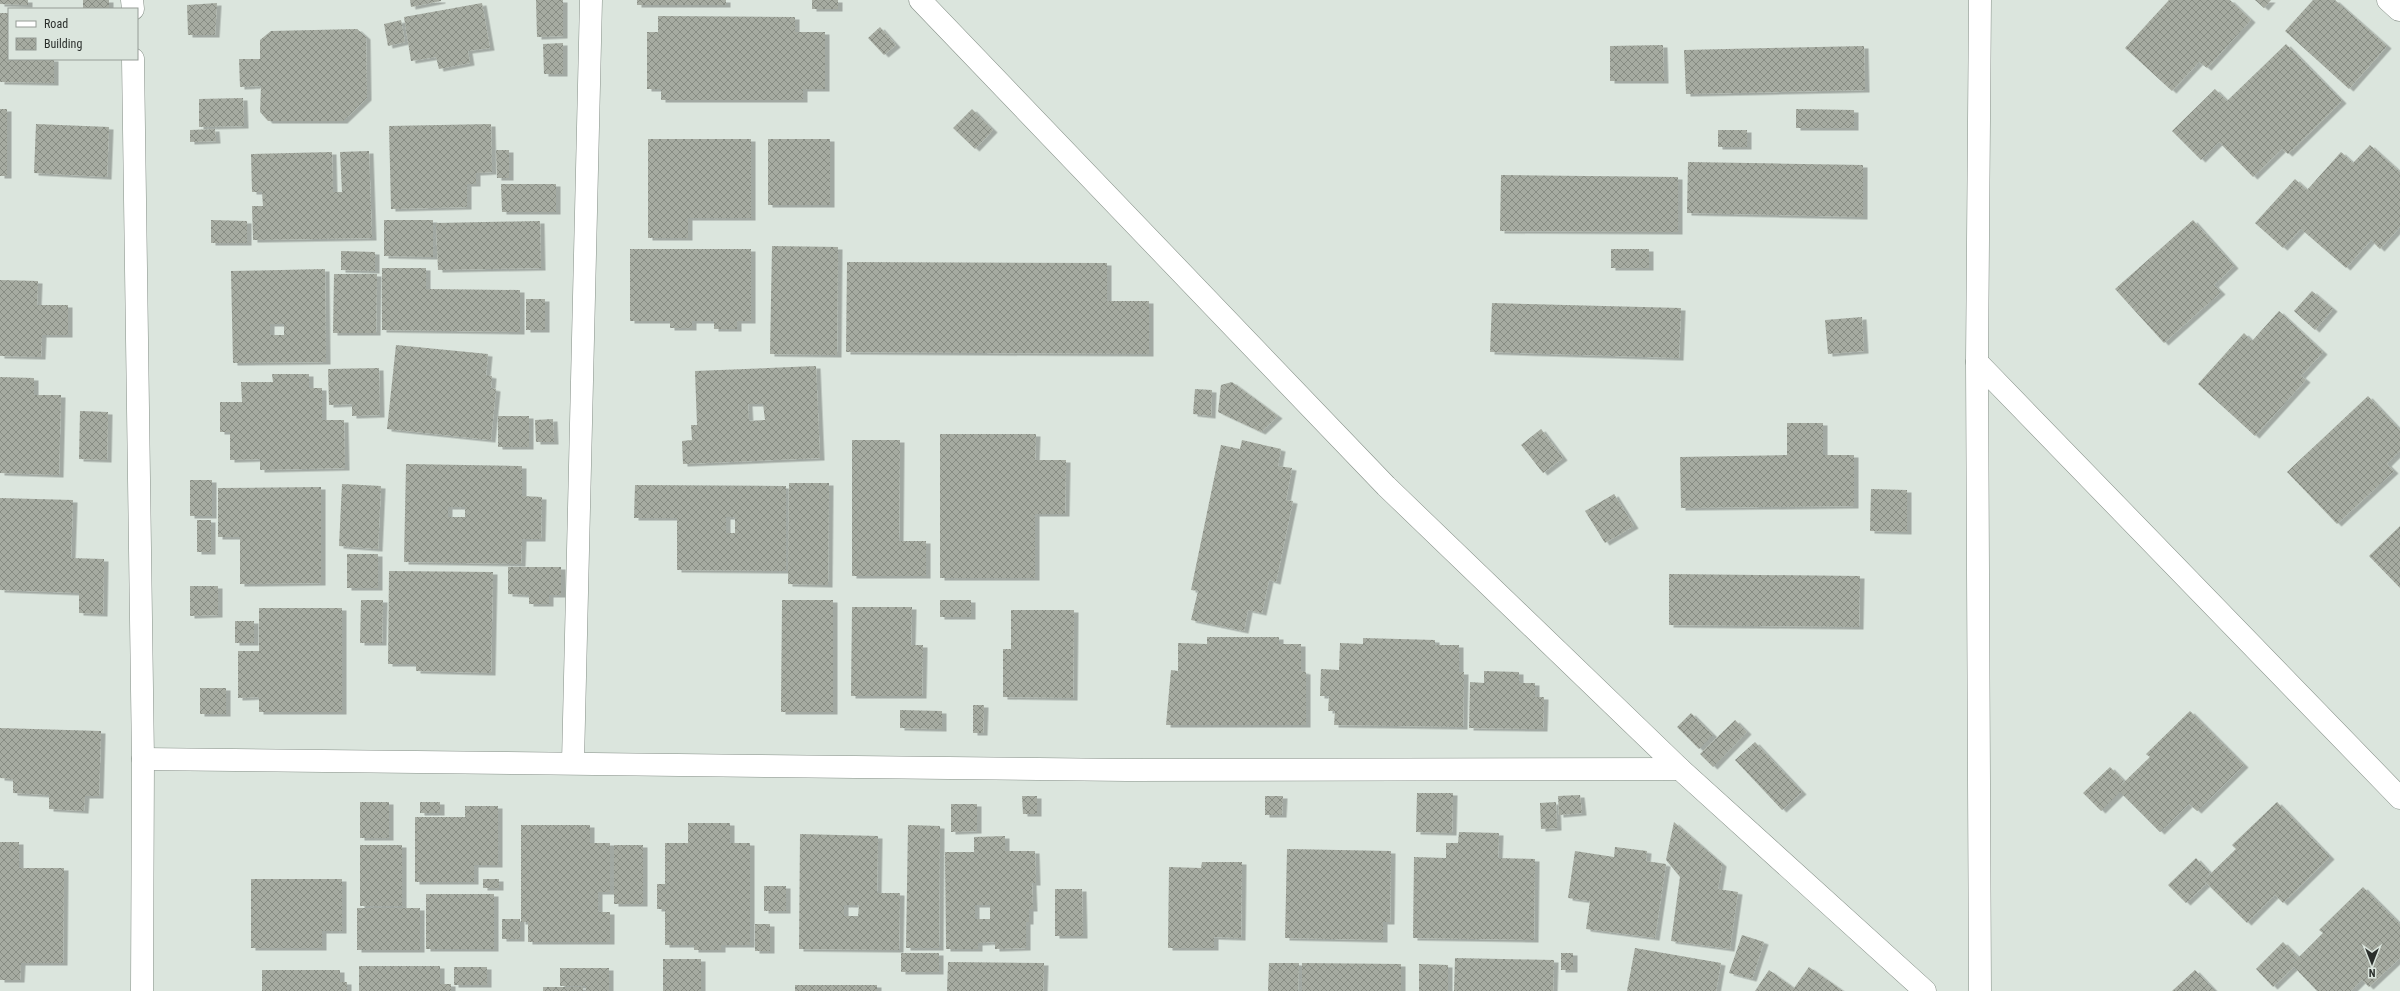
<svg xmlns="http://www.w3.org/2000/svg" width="2400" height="991" viewBox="0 0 2400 991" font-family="'Roboto Condensed',sans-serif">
	<defs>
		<pattern id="building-cross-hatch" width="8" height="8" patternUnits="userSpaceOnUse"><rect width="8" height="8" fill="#a6aba1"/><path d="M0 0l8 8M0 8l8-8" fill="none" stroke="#878c83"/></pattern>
		<filter id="shadow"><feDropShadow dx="4.5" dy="2.5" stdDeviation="0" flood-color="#0004"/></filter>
	</defs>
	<rect width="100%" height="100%" fill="#dbe5dd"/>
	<g fill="url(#building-cross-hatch)" fill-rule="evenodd" filter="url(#shadow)">
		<polygon points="0,0 28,0 28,5 0,4"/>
		<rect x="83" y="0" width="26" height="9"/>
		<polygon points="410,0 441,0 441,1 411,7"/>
		<polygon points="536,0 563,0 563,36 537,37"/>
		<rect x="637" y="0" width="89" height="5"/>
		<rect x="812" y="0" width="26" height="9"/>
		<polygon points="2169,0 2230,0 2251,20 2207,68 2199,62 2172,91 2125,48"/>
		<polygon points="2255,0 2271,0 2264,8"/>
		<polygon points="2313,0 2335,0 2387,46 2349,89 2285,31"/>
		<polygon points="217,3 215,35 188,35 187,5"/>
		<polygon points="482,3 490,48 468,51 470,63 439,69 436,57 411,61 404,17"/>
		<polygon points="0,13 9,13 9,59 54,59 54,83 0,82"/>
		<polygon points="658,16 795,17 795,32 825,32 825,89 803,89 803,100 661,100 661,89 647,89 647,32 658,32"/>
		<polygon points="401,20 405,42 388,46 384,24"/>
		<polygon points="880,27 896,45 884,55 868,38"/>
		<polygon points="357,29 366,37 367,98 343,121 268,121 260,112 261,86 240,87 239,59 260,59 260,40 271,31"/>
		<polygon points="563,43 563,74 544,74 543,44"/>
		<polygon points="2286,44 2342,101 2288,154 2282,149 2253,177 2219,142 2201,160 2172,131 2215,89 2227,101"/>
		<polygon points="1663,45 1664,81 1610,81 1610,46"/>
		<polygon points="1864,46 1865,90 1686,94 1684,50"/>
		<polygon points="243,98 244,126 199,127 199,99"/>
		<rect x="0" y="109" width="7" height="67"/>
		<polygon points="972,109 993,130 975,149 953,128"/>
		<polygon points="1796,109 1854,110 1854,128 1796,128"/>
		<polygon points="36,124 109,127 107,177 34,173"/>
		<polygon points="491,124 492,172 476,173 476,184 467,184 467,207 391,209 389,126"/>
		<polygon points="215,129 216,141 190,142 190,130"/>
		<rect x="1718" y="130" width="29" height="17"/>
		<polygon points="648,139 751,139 751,218 688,218 688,238 648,238"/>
		<rect x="768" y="139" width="62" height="66"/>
		<polygon points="2370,145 2400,172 2400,227 2380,249 2371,240 2346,268 2301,229 2283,248 2255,223 2295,179 2307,190 2341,152 2353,163"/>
		<polygon points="496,150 509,150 509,178 497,178"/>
		<polygon points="369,151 372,238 253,240 252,206 263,206 262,192 252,192 251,154 332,152 333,192 342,192 340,152"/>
		<polygon points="1688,162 1863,165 1863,217 1687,213"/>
		<polygon points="1501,175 1678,177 1678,232 1500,231"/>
		<polygon points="501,184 556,184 556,212 502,212"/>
		<polygon points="211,220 247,221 247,243 211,243"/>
		<polygon points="384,220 433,220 433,257 384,256"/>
		<polygon points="2193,220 2234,266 2214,285 2221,292 2164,343 2115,289"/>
		<polygon points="540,221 541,268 438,270 436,223"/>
		<polygon points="772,246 838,247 837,355 770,354"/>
		<polygon points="630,249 751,249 751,321 737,321 737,329 714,329 714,321 692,321 692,328 670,328 670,321 630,321"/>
		<rect x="1611" y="249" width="38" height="19"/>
		<polygon points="341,251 375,252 375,271 341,270"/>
		<polygon points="847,262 1107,263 1107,301 1149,301 1149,354 846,352"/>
		<polygon points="382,268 426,268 426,289 520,290 520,332 382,330"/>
		<path d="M325,269L326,362L233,363L231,271ZM270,324H284V335H270Z"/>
		<polygon points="334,274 377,274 376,333 333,333"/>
		<polygon points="0,280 38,281 37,305 68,305 68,335 42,335 41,357 0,356"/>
		<polygon points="2312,291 2333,309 2315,330 2294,311"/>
		<rect x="526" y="299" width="19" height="31"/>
		<polygon points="1492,303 1681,308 1679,358 1490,352"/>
		<polygon points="2279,311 2323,352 2301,376 2306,380 2255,436 2198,384 2244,333 2252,341"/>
		<polygon points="1862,317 1864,351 1828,354 1825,320"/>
		<polygon points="396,345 488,354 486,375 492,376 491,388 496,389 491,440 387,429"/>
		<path d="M816,366L820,458L683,464L682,441L692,440L691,425H697L695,371ZM748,404H763L765,420L749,421Z"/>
		<polygon points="379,368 380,415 352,416 352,404 329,405 328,369"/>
		<polygon points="272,374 309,374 309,388 322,388 322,420 344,420 345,468 260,470 260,459 230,460 230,432 220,432 220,402 242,402 241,382 273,382"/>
		<polygon points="0,377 34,378 34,395 61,395 59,475 0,473"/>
		<polygon points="1232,382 1278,416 1261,432 1218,412 1221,385"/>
		<polygon points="1195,389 1212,390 1211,416 1193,414"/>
		<polygon points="2368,396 2400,430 2400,451 2387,464 2394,471 2337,524 2287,472"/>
		<polygon points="80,411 108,412 107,460 79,459"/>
		<rect x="498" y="416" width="31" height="31"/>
		<polygon points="553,419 554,442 536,442 535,420"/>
		<polygon points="1787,423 1823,423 1823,455 1854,455 1854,506 1681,508 1680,457 1787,455"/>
		<polygon points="1541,429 1563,458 1543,473 1521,445"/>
		<polygon points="940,434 1036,434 1035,460 1066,460 1065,514 1035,514 1035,578 940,578"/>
		<polygon points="852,440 900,440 899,541 926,541 926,576 852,576"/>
		<polygon points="1242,440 1281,449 1278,466 1292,468 1286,500 1293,501 1276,582 1269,580 1262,613 1248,610 1244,631 1191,620 1198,591 1191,590 1221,445 1240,449"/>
		<path d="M406,464L522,466V496L542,497L541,539H522L521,564L404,562ZM448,507H465V517H448Z"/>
		<rect x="190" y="480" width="22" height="36"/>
		<polygon points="789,483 829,483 828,585 788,584"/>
		<polygon points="342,484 381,486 378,549 339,546"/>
		<path d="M635,485L786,486V571L677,570V518H634ZM726,517H735V533H726Z"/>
		<polygon points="321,487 321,583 240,584 240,537 218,537 218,488"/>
		<polygon points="1871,489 1907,490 1907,532 1870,531"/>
		<polygon points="1614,494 1634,526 1605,543 1585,511"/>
		<polygon points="0,498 73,500 71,558 104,559 103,614 79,613 79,593 0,590"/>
		<rect x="197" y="520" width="14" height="32"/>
		<polygon points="2400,526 2400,588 2369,556"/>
		<rect x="347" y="554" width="31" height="34"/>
		<polygon points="508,567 561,567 561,595 549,595 549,604 529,604 529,595 508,594"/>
		<polygon points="389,571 493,572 491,673 416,671 416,664 388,664"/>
		<polygon points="1669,574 1860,576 1859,627 1669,625"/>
		<polygon points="190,586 218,586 218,615 190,616"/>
		<polygon points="361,600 383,600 382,643 360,643"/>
		<polygon points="782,600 833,600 833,712 781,712"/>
		<rect x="940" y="600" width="31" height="17"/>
		<polygon points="852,607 912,607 911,645 923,645 922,696 851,696"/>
		<polygon points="259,608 342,608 342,712 259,712 259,697 238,698 238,651 259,651"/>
		<polygon points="1011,610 1074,610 1073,698 1003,697 1003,649 1011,649"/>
		<rect x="235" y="621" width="19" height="22"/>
		<polygon points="1207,637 1279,637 1279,644 1301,644 1301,671 1306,672 1306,725 1166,725 1171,670 1178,671 1178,643 1207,644"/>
		<polygon points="1363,638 1435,640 1435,645 1459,645 1459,672 1464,672 1463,727 1334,725 1335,711 1328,711 1329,696 1320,696 1321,669 1339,670 1340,643 1363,644"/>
		<polygon points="1484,671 1519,672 1519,683 1535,683 1535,697 1544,697 1543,729 1469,728 1470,682 1484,683"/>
		<rect x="200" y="688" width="26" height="26"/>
		<polygon points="973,705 984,705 983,733 973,733"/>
		<polygon points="900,710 942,711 942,729 900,728"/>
		<polygon points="2190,711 2244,765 2197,811 2189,804 2160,832 2120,792 2101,811 2083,793 2110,767 2124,781 2119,787 2150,757 2146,754"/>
		<polygon points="1691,713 1713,735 1699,749 1677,727"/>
		<polygon points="1735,720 1747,732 1713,767 1700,754"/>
		<polygon points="0,728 101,731 99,796 85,796 84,811 49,809 49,795 13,793 13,779 0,778"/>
		<polygon points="1755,742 1802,792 1782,810 1735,760"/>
		<polygon points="1417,793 1453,793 1452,833 1416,832"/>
		<polygon points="1580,795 1582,813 1559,815 1558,796"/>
		<polygon points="1022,796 1037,796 1037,814 1023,814"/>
		<polygon points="1265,796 1283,796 1282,815 1265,815"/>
		<rect x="360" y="802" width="29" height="36"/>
		<rect x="420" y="802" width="20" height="11"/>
		<polygon points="1556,802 1557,828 1541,829 1540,803"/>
		<polygon points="2277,802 2330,857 2283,903 2275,895 2247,923 2203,880 2206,884 2186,903 2168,885 2196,858 2210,873 2206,878 2236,849 2232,845"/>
		<polygon points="951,804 977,804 977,831 951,832"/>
		<polygon points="465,806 498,806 498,865 474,865 474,882 415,882 415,817 465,817"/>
		<polygon points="1674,822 1722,864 1718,889 1738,892 1730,949 1671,941 1680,877 1666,860"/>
		<polygon points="688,823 730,823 730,843 750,843 750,945 721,945 721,950 694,950 694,945 665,945 665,909 657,909 657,884 665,884 665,843 688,843"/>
		<polygon points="521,825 590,825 590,843 610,843 610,892 598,892 598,912 610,912 610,942 528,942 528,922 521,922"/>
		<polygon points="908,825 940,826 939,948 906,948"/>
		<polygon points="1459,832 1499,833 1498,858 1535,859 1534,940 1413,938 1414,857 1446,858 1446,843 1458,843"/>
		<path d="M800,834L878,836L877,893H900L899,950L799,949ZM844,905H859L858,916H844Z"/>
		<path d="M1005,836V851H1035L1036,883H1032L1033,909H1029V922H1026V948L995,949V942L978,943V949H946L945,852H974V837ZM975,905H990V919H975Z"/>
		<polygon points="0,842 19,842 19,868 64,868 63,963 21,963 20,980 0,980"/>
		<rect x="360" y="845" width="42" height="61"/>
		<rect x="614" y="845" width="29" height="59"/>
		<polygon points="1615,847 1647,851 1646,861 1666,864 1655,938 1586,929 1590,901 1568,898 1575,851 1614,857"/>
		<polygon points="1287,849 1391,851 1390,922 1383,922 1383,940 1285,938"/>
		<polygon points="1202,862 1242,862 1241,938 1214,937 1214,948 1168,948 1169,867 1201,868"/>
		<polygon points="251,879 342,879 342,931 322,931 322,948 251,948"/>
		<rect x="483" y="879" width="16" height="9"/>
		<rect x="764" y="886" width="22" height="25"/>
		<polygon points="2363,887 2400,924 2400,958 2369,987 2362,980 2351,991 2317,991 2294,967 2273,987 2256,969 2283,942 2298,957 2293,963 2323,933 2319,930"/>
		<polygon points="1055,889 1082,889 1083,936 1055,936"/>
		<rect x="426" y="894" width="68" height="55"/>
		<rect x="357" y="908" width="63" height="42"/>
		<rect x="502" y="919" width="18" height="20"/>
		<rect x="755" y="924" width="15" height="27"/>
		<polygon points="1742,935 1764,942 1752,979 1729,973"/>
		<polygon points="1635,948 1721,963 1716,991 1627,991"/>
		<rect x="901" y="953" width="38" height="19"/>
		<rect x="1561" y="953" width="12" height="17"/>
		<polygon points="1455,958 1554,960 1553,991 1454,991"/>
		<rect x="663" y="959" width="38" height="32"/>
		<polygon points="948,962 1044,963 1043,991 947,991"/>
		<polygon points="1269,963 1299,963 1298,991 1268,991"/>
		<polygon points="1302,963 1401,964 1401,991 1302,991"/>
		<polygon points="1419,964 1448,965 1448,991 1419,991"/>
		<polygon points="359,966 440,966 440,984 451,984 451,991 359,991"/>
		<rect x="454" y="967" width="33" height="18"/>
		<polygon points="1809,967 1843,991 1755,991 1769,970 1794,988"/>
		<polygon points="560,968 609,968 609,991 586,991 586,986 560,986"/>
		<polygon points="262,970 340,970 340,982 347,982 347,991 262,991"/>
		<polygon points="2195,970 2215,991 2172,991"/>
		<rect x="795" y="985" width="82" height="6"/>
		<rect x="543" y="987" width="40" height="4"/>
	</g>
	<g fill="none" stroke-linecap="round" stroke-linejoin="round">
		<defs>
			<g id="minor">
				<polyline points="132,0 133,9"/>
				<polyline points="920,0 1386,486 1680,769 1925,991"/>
				<polyline points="1980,0 1977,362 1980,991"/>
				<polyline points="2388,0 2399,10"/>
				<polyline points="133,59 143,759 142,991"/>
				<polyline points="1977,362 2400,798"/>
				<polyline points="143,759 1127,770 1680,769"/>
				<polyline points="573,762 591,0"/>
			</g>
		</defs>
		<use href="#minor" stroke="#858f87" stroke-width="23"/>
		<use href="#minor" stroke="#fff" stroke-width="22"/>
	</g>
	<rect x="8" y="8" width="130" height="52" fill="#dbe5dd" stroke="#959c96"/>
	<rect x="16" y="21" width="20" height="6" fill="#ffffff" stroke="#959c96"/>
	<text x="44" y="28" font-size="12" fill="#2b2f2c">Road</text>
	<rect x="16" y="38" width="20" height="12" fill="url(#building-cross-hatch)" stroke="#959c96"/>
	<text x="44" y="48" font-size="12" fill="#2b2f2c">Building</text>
	<g transform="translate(2372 963) rotate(180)" stroke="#dbe5dd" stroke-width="3" paint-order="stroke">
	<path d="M0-3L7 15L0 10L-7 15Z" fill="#2b2f2c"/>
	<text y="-6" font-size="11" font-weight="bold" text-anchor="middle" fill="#2b2f2c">N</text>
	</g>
</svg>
